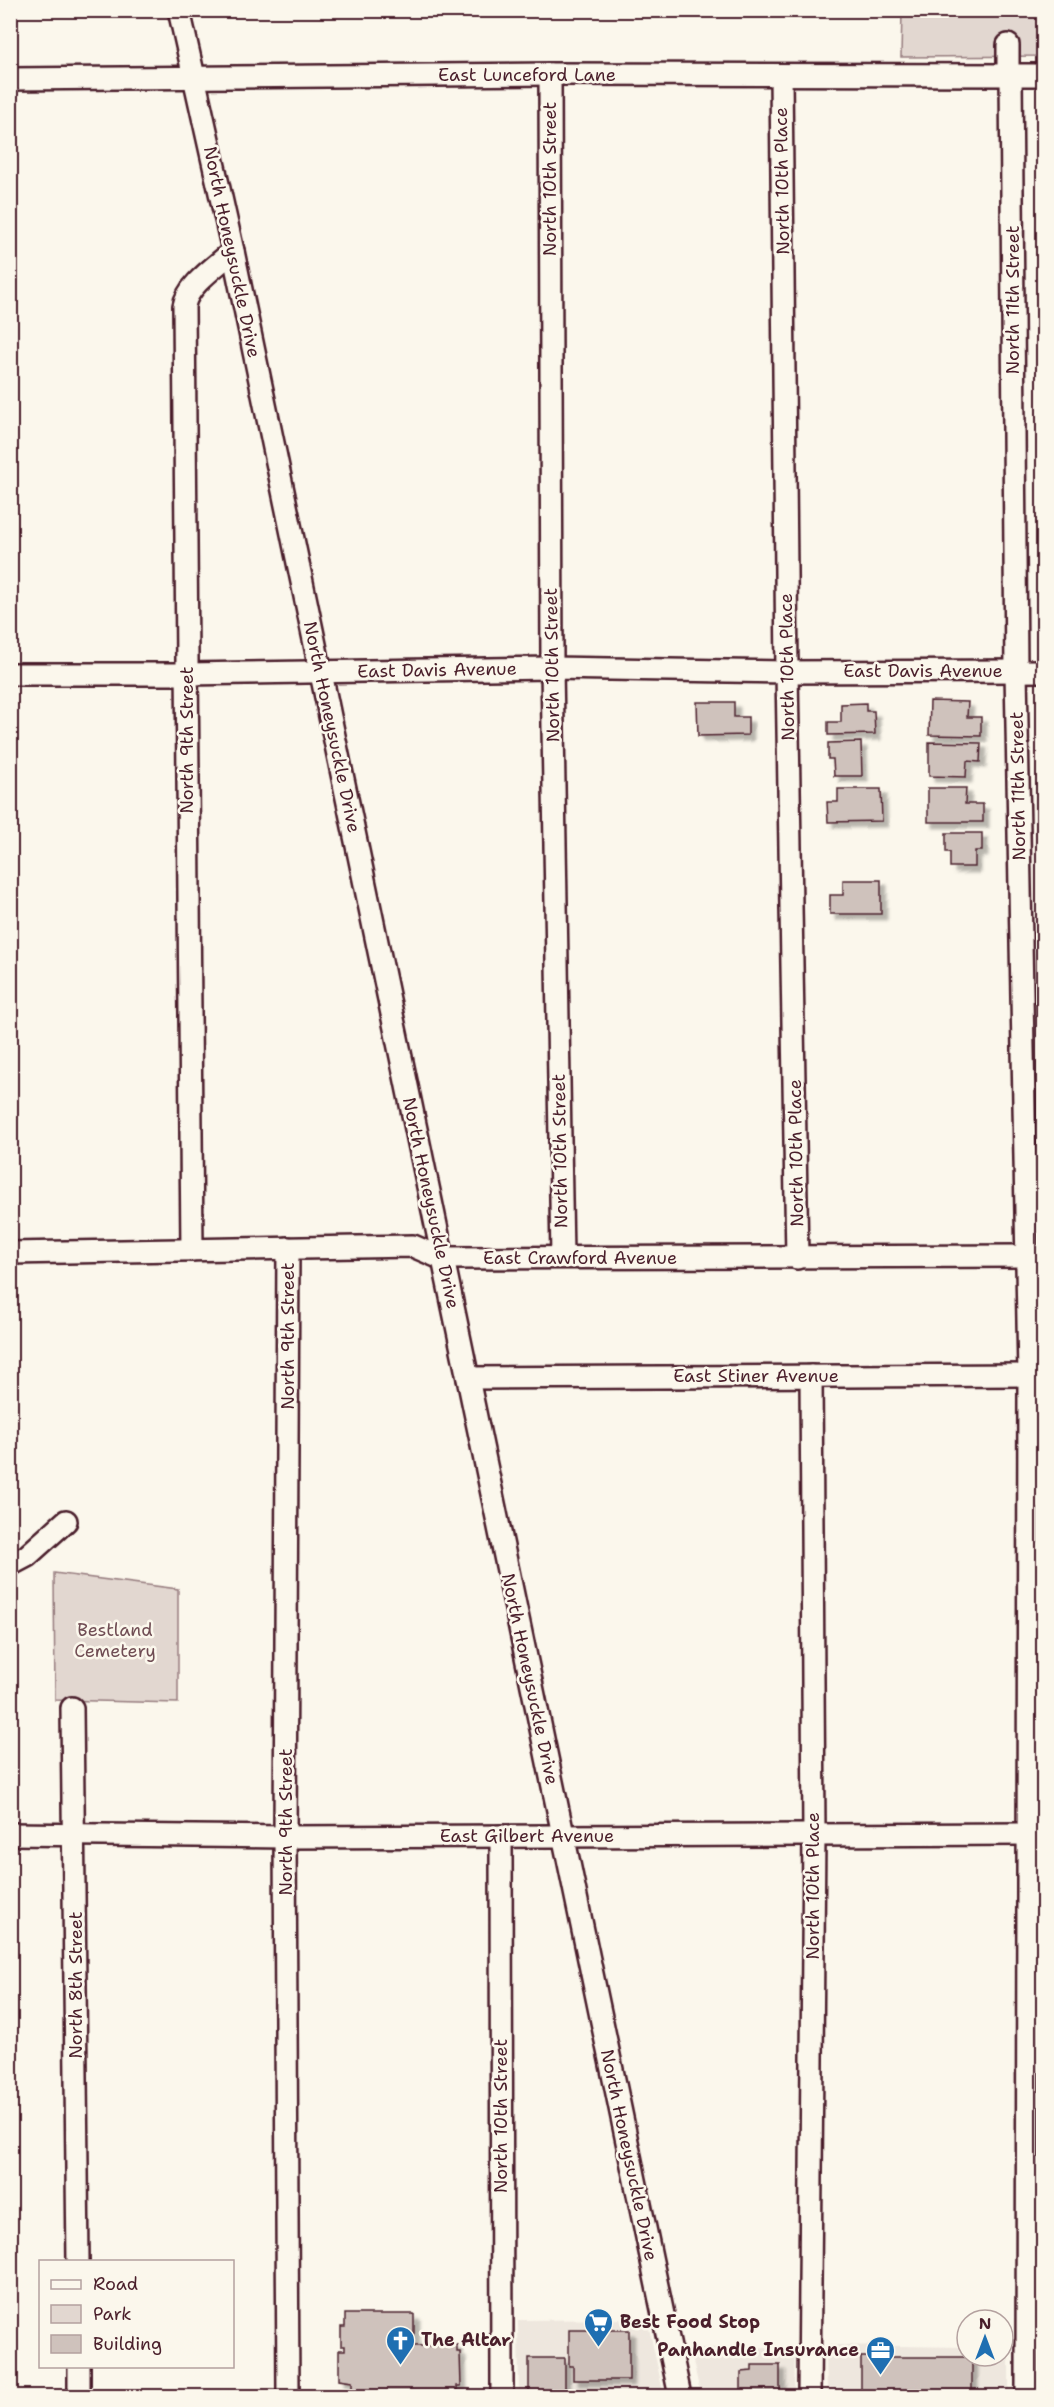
<svg xmlns="http://www.w3.org/2000/svg" width="1054" height="2407" viewBox="0 0 1054 2407" font-family="'Shantell Sans',sans-serif">
	<defs>
		<filter id="shadow"><feDropShadow dx="5.5" dy="5.5" stdDeviation="1.5" flood-color="#0004"/></filter>
	</defs>
	<rect width="100%" height="100%" fill="#fbf7ec"/>
	<filter id="ink" filterUnits="userSpaceOnUse"><feTurbulence type="fractalNoise" baseFrequency=".0167" numOctaves="2"/><feDisplacementMap in="SourceGraphic" scale="12" xChannelSelector="R" yChannelSelector="G"/><feConvolveMatrix kernelMatrix="1 2 1 2 8 2 1 2 1" color-interpolation-filters="sRGB"/></filter>
	<g filter="url(#ink)">
		<g fill="#eee7de">
			<polygon points="647,2319 664,2396 519,2396 518,2320"/>
			<polygon points="826,2345 967,2347 967,2356 1003,2356 1003,2347 1009,2347 1009,2396 827,2396"/>
			<polygon points="795,2347 794,2396 701,2396 690,2348"/>
		</g>
		<g fill="#e2d7d0" stroke="#967b7e" stroke-width="1.5">
			<polygon points="902,11 1043,11 1043,56 901,57"/>
			<polygon points="54,1573 178,1589 178,1703 55,1700"/>
		</g>
		<g fill="#cfc2bc" stroke="#4a1f2b" stroke-width="1.5" filter="url(#shadow)">
			<polygon points="930,701 968,702 967,717 981,717 981,736 929,735"/>
			<polygon points="697,702 734,702 734,717 748,717 748,735 698,736"/>
			<polygon points="866,703 866,711 874,711 875,734 828,735 828,722 841,722 841,704"/>
			<polygon points="861,742 862,776 834,776 833,759 828,759 828,743"/>
			<polygon points="929,742 981,743 980,762 967,761 966,777 929,776"/>
			<polygon points="928,788 966,788 965,804 983,804 983,822 928,822"/>
			<polygon points="838,789 881,789 882,821 828,822 827,802 838,802"/>
			<polygon points="946,833 982,833 982,851 975,851 975,867 950,867 950,852 946,852"/>
			<polygon points="843,880 881,880 881,914 830,914 830,895 843,895"/>
			<polygon points="345,2314 414,2314 414,2346 457,2345 457,2352 460,2352 461,2386 457,2386 457,2396 352,2396 352,2382 339,2380 339,2350 345,2350 345,2346 341,2346 341,2327 345,2327"/>
			<polygon points="569,2330 629,2330 629,2380 573,2380 573,2366 569,2366"/>
			<rect x="861" y="2357" width="111" height="36"/>
			<rect x="529" y="2358" width="36" height="38"/>
			<polygon points="752,2365 780,2365 780,2396 741,2396 741,2372 752,2371"/>
		</g>
		<g fill="none" stroke-linecap="round" stroke-linejoin="round">
			<defs>
				<g id="minor">
					<polyline points="179,10 233,251 680,2396"/>
					<polyline points="1008,45 1008,75"/>
					<polyline points="550,74 552,668 562,1257"/>
					<polyline points="781,75 787,672 797,1258"/>
					<polyline points="1011,75 1016,671 1029,1375 1027,2396"/>
					<polyline points="10,79 550,74 1044,75"/>
					<polyline points="10,674 187,674 552,668 787,672 1044,671"/>
					<polyline points="288,1248 285,1837 288,2396"/>
					<path d="M192,1250L184,306C187,285 218,265 233,251"/>
					<polyline points="10,1253 413,1246 441,1258 1044,1256"/>
					<polyline points="468,1378 1043,1375"/>
					<polyline points="10,1565 27,1556 66,1521"/>
					<polyline points="72,1708 78,2262"/>
					<polyline points="10,1834 285,1837 1043,1834"/>
					<polyline points="501,1836 502,2396"/>
					<polyline points="79,2366 79,2396"/>
					<polyline points="809,2396 814,1835 811,1376"/>
				</g>
			</defs>
			<use href="#minor" stroke="#4a1f2b" stroke-width="26"/>
			<use href="#minor" stroke="#fbf7ec" stroke-width="21"/>
		</g>
	</g>
	<defs>
		<symbol id="supermarket-pin" viewBox="-11 -11 22 30"><path d="M0 17L-7.5 6A9.5 9.5 0 1 1 7.5 6Z" fill="#1f6fb2" stroke="#fbf7ec"/><path d="M-6-5.5h2.5l.6 2H6L4.5 2H-2.5L-4.4-4H-6ZM-1.5 3.2a1.3 1.3 0 1 0 .1 0ZM3 3.2a1.3 1.3 0 1 0 .1 0Z" fill="#fff"/></symbol>
		<symbol id="church-pin" viewBox="-11 -11 22 30"><path d="M0 17L-7.5 6A9.5 9.5 0 1 1 7.5 6Z" fill="#1f6fb2" stroke="#fbf7ec"/><path d="M-1.2-6h2.4v3.5h3.3v2.4h-3.3V6h-2.4V-.1h-3.3v-2.4h3.3Z" fill="#fff"/></symbol>
		<symbol id="office-pin" viewBox="-11 -11 22 30"><path d="M0 17L-7.5 6A9.5 9.5 0 1 1 7.5 6Z" fill="#1f6fb2" stroke="#fbf7ec"/><path d="M-6-3h4V-5.5h4V-3h4V5H-6ZM-1-4.5V-3h2v-1.5ZM-6 0V1H6V0Z" fill="#fff"/></symbol>
	</defs>
	<g fill-rule="evenodd">
		<use href="#supermarket-pin" x="582" y="2306" width="33" height="45"/>
		<use href="#church-pin" x="384" y="2324" width="33" height="45"/>
		<use href="#office-pin" x="864" y="2334" width="33" height="45"/>
	</g>
	<g text-anchor="middle" dominant-baseline="central" stroke-width="5" stroke-linejoin="round" paint-order="stroke">
		<g font-size="18" fill="#4a1f2b" stroke="#fbf7ec">
			<text x="527" y="75">East Lunceford Lane</text>
			<text transform="translate(550 179) rotate(-90)">North 10th Street</text>
			<text transform="translate(782 181) rotate(-91)">North 10th Place</text>
			<text transform="translate(232 252) rotate(78)">North Honeysuckle Drive</text>
			<text transform="translate(1013 300) rotate(-90)">North 11th Street</text>
			<text transform="translate(552 665) rotate(-91)">North 10th Street</text>
			<text transform="translate(787 667) rotate(-91)">North 10th Place</text>
			<text transform="translate(437 670) rotate(-1)">East Davis Avenue</text>
			<text x="923" y="671">East Davis Avenue</text>
			<text transform="translate(332 727) rotate(78)">North Honeysuckle Drive</text>
			<text transform="translate(187 740) rotate(-90)">North 9th Street</text>
			<text transform="translate(1018 786) rotate(-91)">North 11th Street</text>
			<text transform="translate(560 1151) rotate(-91)">North 10th Street</text>
			<text transform="translate(796 1153) rotate(-91)">North 10th Place</text>
			<text transform="translate(431 1203) rotate(78)">North Honeysuckle Drive</text>
			<text x="580" y="1258">East Crawford Avenue</text>
			<text transform="translate(288 1336) rotate(-90)">North 9th Street</text>
			<text x="756" y="1376">East Stiner Avenue</text>
			<text transform="translate(530 1679) rotate(78)">North Honeysuckle Drive</text>
			<text transform="translate(286 1822) rotate(-90)">North 9th Street</text>
			<text x="527" y="1836">East Gilbert Avenue</text>
			<text transform="translate(813 1886) rotate(-90)">North 10th Place</text>
			<text transform="translate(76 1985) rotate(-90)">North 8th Street</text>
			<text transform="translate(501 2116) rotate(-90)">North 10th Street</text>
			<text transform="translate(629 2155) rotate(78)">North Honeysuckle Drive</text>
		</g>
		<g font-size="18" fill="#704d54" stroke="#fbf7ec">
			<text x="115" y="1630">Bestland<tspan x="115" dy="21">Cemetery</tspan></text>
		</g>
		<g font-size="18" font-weight="bold" fill="#4a1f2b" stroke="#fbf7ec" text-anchor="start">
			<text x="620" y="2322">Best Food Stop</text>
			<text x="421" y="2340">The Altar</text>
			<text x="859" y="2350" text-anchor="end">Panhandle Insurance</text>
		</g>
	</g>
	<rect width="1054" height="2407" fill="none" stroke="#fbf7ec" stroke-width="36"/>
	<rect x="18" y="18" width="1018" height="2371" fill="none" stroke="#4a1f2b" stroke-width="2" filter="url(#ink)"/>
	<rect x="39" y="2260" width="195" height="108" fill="#fbf7ec" stroke="#b4a19f" stroke-width="1.5"/>
	<rect x="51" y="2280" width="30" height="9" fill="#fbf7ec" stroke="#b4a19f" stroke-width="1.5"/>
	<text x="93" y="2290" font-size="18" fill="#4a1f2b">Road</text>
	<rect x="51" y="2305" width="30" height="18" fill="#e2d7d0" stroke="#b4a19f" stroke-width="1.5"/>
	<text x="93" y="2320" font-size="18" fill="#4a1f2b">Park</text>
	<rect x="51" y="2335" width="30" height="18" fill="#cfc2bc" stroke="#b4a19f" stroke-width="1.5"/>
	<text x="93" y="2350" font-size="18" fill="#4a1f2b">Building</text>
	<g transform="translate(985 2338)"><circle r="28" fill="#fbf7ec" stroke="#b4a19f" stroke-width="1.5"/>
	<path d="M0-4.5L10 22L0 15L-10 22Z" fill="#1f6fb2"/>
	<text y="-9" font-size="16" font-weight="bold" text-anchor="middle" fill="#4a1f2b">N</text>
	</g>
</svg>
